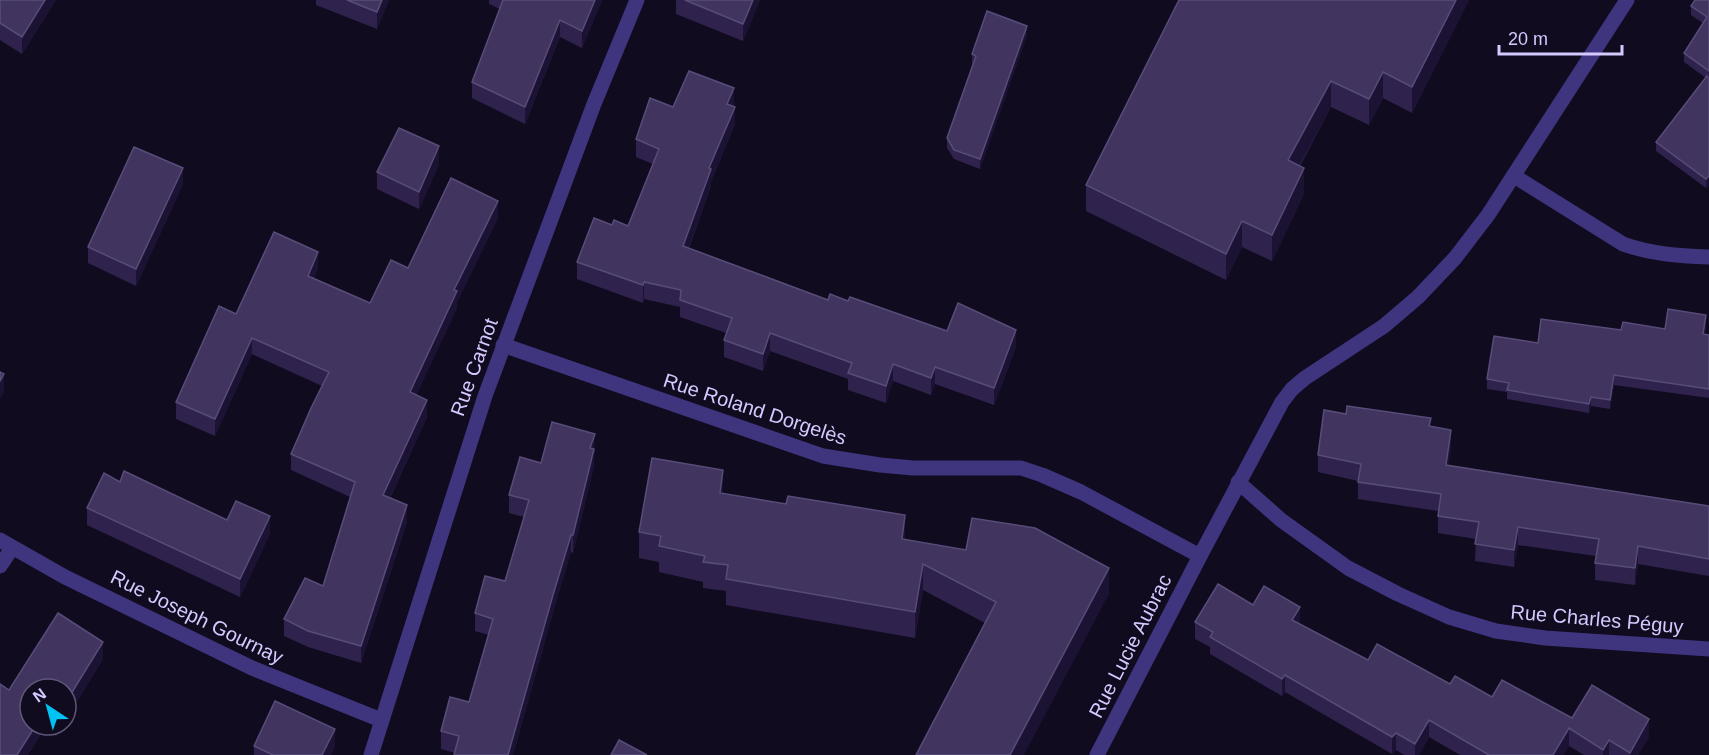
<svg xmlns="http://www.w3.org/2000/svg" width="1709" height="755" viewBox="0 0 1709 755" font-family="Arial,sans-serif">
	<rect width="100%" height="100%" fill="#110b1f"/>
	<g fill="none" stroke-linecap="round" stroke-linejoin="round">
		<g stroke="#3f357f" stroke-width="15">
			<path d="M1514,176L1623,244C1651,254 1679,256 1709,257"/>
			<polyline points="503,345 823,456 880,465 913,468 1021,468 1042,475 1081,492 1200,556 1282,402 1292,389 1305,378 1384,326 1418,297 1455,258 1488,215 1627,0"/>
			<polyline points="1238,482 1281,520 1348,568 1398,594 1449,617 1496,631 1545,638 1709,649"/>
			<polyline points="0,540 65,577 252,668 381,720"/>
			<polyline points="0,566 12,548"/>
			<polyline points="371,755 485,396 594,104 637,0"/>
			<polyline points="1097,755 1200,556"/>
		</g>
	</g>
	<g fill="#2f234d">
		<polygon points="0,0 56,0 22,54 0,40"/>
		<polygon points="316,0 389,0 377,29 316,5"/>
		<polygon points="489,0 602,0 582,48 560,37 525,124 472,98 472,82 500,9 489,4"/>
		<polygon points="676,0 760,0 743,41 676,14"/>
		<polygon points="1179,0 1469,0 1412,113 1383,98 1369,125 1331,107 1300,166 1304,194 1272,261 1242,247 1226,280 1086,211 1086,185"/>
		<polygon points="1709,0 1709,185 1706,188 1656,151 1656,142 1706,78 1684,62 1684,53 1703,23 1691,15 1691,6"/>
		<polygon points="1027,35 980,169 954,159 947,148 947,138 973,64 972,64 972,54"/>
		<polygon points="734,106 735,124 711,182 711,186 689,248 828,300 848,301 947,331 1016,347 994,405 935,384 931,395 893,381 886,403 848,390 848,379 770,351 763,371 724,357 724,340 726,333 680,317 680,307 644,299 643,303 577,279 577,262 612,225 628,226 653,164 636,157 636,139 673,107"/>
		<polygon points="439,164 419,209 377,189 377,172"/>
		<polygon points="183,184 136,286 88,263 88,247"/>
		<polygon points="498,218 457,302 457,308 416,395 427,417 390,498 407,522 361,663 308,647 284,636 284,619 323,586 350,497 291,470 291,454 322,386 252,354 215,436 176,419 176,402 236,314 318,268 314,278 370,303 408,268"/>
		<polygon points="1706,325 1705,334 1709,335 1709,398 1614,385 1610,409 1591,406 1589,413 1507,399 1507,392 1487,389 1487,379 1538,343 1621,330 1665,329"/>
		<polygon points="1431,427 1451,447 1448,465 1709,506 1709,576 1638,564 1635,585 1595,580 1595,563 1596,556 1518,545 1514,567 1475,561 1476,539 1438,533 1438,511 1358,499 1358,481 1318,472 1318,455"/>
		<polygon points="595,451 594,454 594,466 573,553 571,552 553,612 513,755 454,755 455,753 441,749 441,731 469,702 489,635 475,631 475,613 505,581 524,517 509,513 509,495 541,463"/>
		<polygon points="120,482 227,520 270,534 240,597 87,525 87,508"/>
		<polygon points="723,494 905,539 1109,594 985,623 923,590 915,638 726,605 726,591 703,588 703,582 659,572 659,562 639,558 639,532"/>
		<polygon points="1253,605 1300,624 1368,660 1492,697 1572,718 1649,737 1638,755 1584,755 1569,746 1563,755 1460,755 1429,737 1419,755 1404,755 1396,750 1392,754 1285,692 1282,696 1210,654 1210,647 1195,639 1195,622"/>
		<polygon points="58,613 103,642 103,659 66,719 66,689 30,689 30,725 62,725 56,736 44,729 28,755 0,755 0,684 9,690"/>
		<polygon points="254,746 335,746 331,755 254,755"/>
	</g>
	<g fill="#1c1233">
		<polygon points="45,0 56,0 22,54 22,37"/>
		<polygon points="382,0 389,0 377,29 377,12"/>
		<polygon points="595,0 602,0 582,48 582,31"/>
		<polygon points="753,0 760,0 743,41 743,24"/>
		<polygon points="1456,0 1469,0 1412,113 1412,87"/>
		<polygon points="560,20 560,37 525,124 525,107"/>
		<polygon points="1027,26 1027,35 980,169 980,159"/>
		<polygon points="1383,72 1383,98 1369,125 1369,99"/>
		<polygon points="1331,81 1331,107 1288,186 1288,160"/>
		<polygon points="734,88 734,106 727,104"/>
		<polygon points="735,107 735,124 711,182 711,186 683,263 683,246 709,168"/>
		<polygon points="439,146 439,164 419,209 419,192"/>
		<polygon points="183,168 183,184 136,286 136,269"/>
		<polygon points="1304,168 1304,194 1272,261 1272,235"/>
		<polygon points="1709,176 1709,185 1706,188 1706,179"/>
		<polygon points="498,201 498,218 457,302 457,308 410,409 410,392 454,290"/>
		<polygon points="1242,221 1242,247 1226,280 1226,254"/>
		<polygon points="318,252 318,268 308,292 308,276"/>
		<polygon points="644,282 644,299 643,303 643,285"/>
		<polygon points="1706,315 1706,325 1703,343 1703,334"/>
		<polygon points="1016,330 1016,347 994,405 994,388"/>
		<polygon points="770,333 770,351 763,371 763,354"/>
		<polygon points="252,338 252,354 215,436 215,419"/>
		<polygon points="893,364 893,381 886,403 886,386"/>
		<polygon points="935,367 935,384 931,395 931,378"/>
		<polygon points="4,374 4,392 0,399 0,381"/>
		<polygon points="1614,375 1614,385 1610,409 1610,400"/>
		<polygon points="1591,397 1591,406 1589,413 1589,404"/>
		<polygon points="427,400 427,417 383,512 383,495"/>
		<polygon points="1451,430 1451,447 1446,482 1446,465"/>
		<polygon points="595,434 594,466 573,553 573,535 590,448"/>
		<polygon points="723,470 723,496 720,493"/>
		<polygon points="407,505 407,522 361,663 361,646"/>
		<polygon points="905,515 905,542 902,539"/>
		<polygon points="270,516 270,534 240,597 240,579"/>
		<polygon points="1518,527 1518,545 1514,567 1514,550"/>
		<polygon points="571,535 571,552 553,612 513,755 508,755 553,595"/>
		<polygon points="1638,546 1638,564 1635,585 1635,568"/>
		<polygon points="923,564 923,590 915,638 915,612"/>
		<polygon points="1109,568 1109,594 1024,755 1010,755"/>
		<polygon points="1300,607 1300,625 1292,620"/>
		<polygon points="103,642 103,659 66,719 66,702"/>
		<polygon points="1285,675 1285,692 1282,696 1282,679"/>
		<polygon points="1649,719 1649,737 1638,755 1630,755 1630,753"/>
		<polygon points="1429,720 1429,737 1419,755 1415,755 1415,744"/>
		<polygon points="36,725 44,725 44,729 28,755 17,755"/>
		<polygon points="56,725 62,725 56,736"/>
		<polygon points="1569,728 1569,746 1563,755 1553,755"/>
		<polygon points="335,729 335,746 331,755 322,755"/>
		<polygon points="1396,733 1396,750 1392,754 1392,737"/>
		<polygon points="1609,740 1609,755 1603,755 1603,750"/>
	</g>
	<g fill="#413560" stroke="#584c79" stroke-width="1.5">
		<polygon points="0,0 45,0 22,37 0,23"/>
		<polygon points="347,0 382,0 377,12"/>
		<polygon points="503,0 595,0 582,31 560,20 525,107 472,82"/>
		<polygon points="685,0 753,0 743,24"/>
		<polygon points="1179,0 1456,0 1412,87 1383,72 1369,99 1331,81 1288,160 1304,168 1272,235 1242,221 1226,254 1086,185"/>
		<polygon points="1695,0 1709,0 1709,71 1684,53 1707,17 1691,6"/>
		<polygon points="987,11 1027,26 980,159 954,150 947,138 976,56 972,54"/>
		<polygon points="689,71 734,88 727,104 735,107 709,168 711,169 683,246 828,300 830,294 848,301 850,297 947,331 958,303 1016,330 994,388 935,367 931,378 893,364 886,386 848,373 852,363 770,333 763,354 724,340 732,318 680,300 681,290 644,282 643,285 577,262 594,218 612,225 614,220 628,226 659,149 636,139 650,98 673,107"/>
		<polygon points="1707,76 1709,78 1709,176 1706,179 1656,142"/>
		<polygon points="399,128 439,146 419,192 377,172"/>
		<polygon points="134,147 183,168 136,269 88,247"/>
		<polygon points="451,178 498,201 454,290 457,291 410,392 427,400 383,495 407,505 361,646 308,631 284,619 305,578 323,586 355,482 291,454 311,408 329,372 252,338 215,419 176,402 219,306 236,314 274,232 318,252 308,276 370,303 391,260 408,268"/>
		<polygon points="1668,309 1706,315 1703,334 1709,335 1709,389 1614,375 1610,400 1591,397 1589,404 1507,390 1509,383 1487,379 1494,336 1538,343 1541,319 1621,330 1623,322 1665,329"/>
		<polygon points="0,372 4,374 0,381"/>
		<polygon points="1347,406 1431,418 1429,426 1451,430 1446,465 1709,506 1709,559 1638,546 1635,568 1595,563 1599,539 1518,527 1514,550 1475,544 1479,522 1438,516 1441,494 1358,482 1361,464 1318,455 1324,410 1346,414"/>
		<polygon points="552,422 595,434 590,448 594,449 573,535 571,535 553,595 508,755 454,755 459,736 441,731 450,697 469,702 493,619 475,613 485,576 505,581 529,500 509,495 520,457 541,463"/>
		<polygon points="652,458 723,470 720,493 786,504 788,496 905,515 902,539 966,550 972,518 1035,528 1109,568 1010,755 916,755 996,602 923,564 915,612 726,579 728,565 703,562 705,556 659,546 661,536 639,532"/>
		<polygon points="124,471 227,520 236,501 270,516 240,579 87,508 104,473 120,482"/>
		<polygon points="1218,584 1253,605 1264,586 1300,607 1292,620 1368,660 1377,644 1450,684 1455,676 1492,697 1502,680 1572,718 1592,685 1649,719 1630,753 1609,740 1603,750 1569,728 1553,755 1489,755 1429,720 1415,744 1396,733 1392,737 1285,675 1282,679 1210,637 1213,632 1195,622"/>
		<polygon points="58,613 103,642 66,702 66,689 30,689 30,725 36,725 17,755 0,755 0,684 9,690"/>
		<polygon points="275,701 335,729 322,755 273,755 254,746"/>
		<polygon points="619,740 647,755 611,755"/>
	</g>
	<g text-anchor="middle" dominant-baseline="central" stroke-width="4.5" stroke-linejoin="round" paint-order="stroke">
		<g font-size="20" fill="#d5c9ff" stroke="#110b1f">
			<text transform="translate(474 367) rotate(-70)">Rue Carnot</text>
			<text transform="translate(755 409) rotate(18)">Rue Roland Dorgelès</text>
			<text transform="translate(197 617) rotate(26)">Rue Joseph Gournay</text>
			<text transform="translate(1597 619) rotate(5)">Rue Charles Péguy</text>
			<text transform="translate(1130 646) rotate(-63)">Rue Lucie Aubrac</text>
		</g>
	</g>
	<g transform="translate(48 707) rotate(324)"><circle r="28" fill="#110b1f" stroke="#5f5779" stroke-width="1.5"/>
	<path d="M0-4.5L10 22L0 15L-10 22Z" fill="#00c3f4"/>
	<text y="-9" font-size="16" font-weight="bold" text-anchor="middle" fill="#d5c9ff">N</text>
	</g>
	<path d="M1499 45v9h123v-9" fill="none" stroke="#d5c9ff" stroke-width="3"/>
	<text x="1508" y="45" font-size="18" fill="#d5c9ff" stroke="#110b1f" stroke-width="4.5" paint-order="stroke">20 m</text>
</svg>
